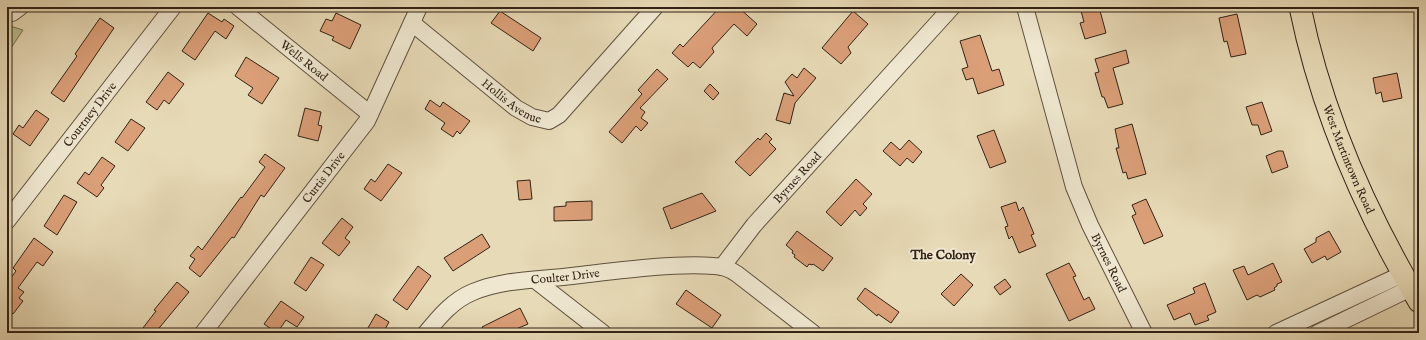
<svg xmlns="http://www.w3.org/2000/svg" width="1426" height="340" viewBox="0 0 1426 340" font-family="'IM FELL English',serif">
	<rect width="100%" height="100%" fill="#e7dab6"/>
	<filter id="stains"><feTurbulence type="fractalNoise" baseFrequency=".005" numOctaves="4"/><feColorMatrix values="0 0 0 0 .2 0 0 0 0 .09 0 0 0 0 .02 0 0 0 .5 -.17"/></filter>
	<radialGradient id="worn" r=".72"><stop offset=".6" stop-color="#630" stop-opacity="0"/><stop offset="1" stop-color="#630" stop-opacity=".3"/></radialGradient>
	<polygon fill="#b9be8b" stroke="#767050" points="7,25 23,30 7,54"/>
	<g fill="#db9f78" stroke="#322316">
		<polygon points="720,7 738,7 757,24 747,36 734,24 712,48 714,52 700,68 693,62 688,67 672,53 680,44 683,47"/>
		<polygon points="1080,7 1099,7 1106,33 1085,39 1080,23 1084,22"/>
		<polygon points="500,11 541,38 533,51 491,23"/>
		<polygon points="853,11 868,24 848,47 851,53 841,64 822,48"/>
		<polygon points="208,13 222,22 224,19 234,26 226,39 215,31 195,60 182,51"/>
		<polygon points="336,13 361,25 350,49 332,40 334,37 320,31 326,19 332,21"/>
		<polygon points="1237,14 1246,54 1231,57 1227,41 1224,42 1219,18"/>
		<polygon points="100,18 114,28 64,102 51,93 77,56 75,54"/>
		<polygon points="980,35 992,71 999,69 1004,85 978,94 973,78 966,80 962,69 968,67 960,41"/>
		<polygon points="1126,50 1129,63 1113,68 1123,104 1108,108 1104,97 1102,97 1095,73 1099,72 1095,59"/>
		<polygon points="246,57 279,78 262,104 248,95 253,88 235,76"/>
		<polygon points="804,68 816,78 795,103 790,124 776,120 784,93 794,96 785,82 792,74 797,78"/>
		<polygon points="657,69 668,79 640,108 645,112 641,118 648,123 641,131 636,126 622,143 609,132 642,94 638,90"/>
		<polygon points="168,72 184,84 169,104 164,100 157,110 146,102"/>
		<polygon points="1397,73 1402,98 1383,102 1381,92 1376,94 1373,78"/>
		<polygon points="710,84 719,93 713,100 704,91"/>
		<polygon points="430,100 440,107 443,102 470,121 460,134 457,131 453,137 441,129 445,123 425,109"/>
		<polygon points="1262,102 1272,131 1261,135 1258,125 1252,125 1246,107"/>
		<polygon points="305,108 321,112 318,125 322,126 318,141 298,136"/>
		<polygon points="36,110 49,119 30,146 13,134 19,125 23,128"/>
		<polygon points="131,119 145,128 128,151 115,142"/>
		<polygon points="1132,124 1146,174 1128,179 1126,172 1123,173 1116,148 1119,148 1115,129"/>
		<polygon points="994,130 1006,162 990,168 977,136"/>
		<polygon points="766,133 772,139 769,142 776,149 750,176 735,162 758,138 760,140"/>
		<polygon points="909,140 922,152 913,163 907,158 900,166 883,151 891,142 900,150"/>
		<polygon points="1278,151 1283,151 1288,167 1272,173 1266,156"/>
		<polygon points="265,154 285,168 264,197 261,195 234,238 232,237 200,277 189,268 195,259 190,256 198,246 202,250 241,197 242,198 265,167 259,162"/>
		<polygon points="102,157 115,166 101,185 104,188 97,197 77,183 85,172 89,175"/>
		<polygon points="388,164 402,173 381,201 364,189 371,179 375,182"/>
		<polygon points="856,179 872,194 863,204 867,208 860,216 855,210 841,226 826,212"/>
		<polygon points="530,180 532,199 519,200 517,181"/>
		<polygon points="702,193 716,211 671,229 663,208"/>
		<polygon points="64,195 77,202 57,235 44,226"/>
		<polygon points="1146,199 1163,236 1144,244 1132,216 1136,214 1132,205"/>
		<polygon points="592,201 592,220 554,221 554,207 566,206 566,202"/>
		<polygon points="1016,202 1019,211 1023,207 1034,234 1031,235 1036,246 1019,253 1012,236 1009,239 1005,227 1008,226 1001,207"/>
		<polygon points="342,218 353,227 345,238 350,242 339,256 322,243"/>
		<polygon points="797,231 833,258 823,271 813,264 812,265 809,264 807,267 794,257 795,255 792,253 793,251 786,245"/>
		<polygon points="1329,231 1341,252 1327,260 1325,256 1312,263 1304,249 1316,242 1316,238"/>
		<polygon points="482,234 490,247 453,271 444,258"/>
		<polygon points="34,238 53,252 43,266 37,262 18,288 24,292 19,298 23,301 13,314 7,310 7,283 16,271 13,268"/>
		<polygon points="311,257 324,265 306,291 294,283"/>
		<polygon points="1069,263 1076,276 1073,277 1084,300 1089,297 1095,309 1069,321 1046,274"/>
		<polygon points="1273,263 1282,282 1277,284 1277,286 1274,288 1275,290 1260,297 1257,295 1247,300 1233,270 1244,266 1248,275"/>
		<polygon points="418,266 431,276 407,310 393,300"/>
		<polygon points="961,274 973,285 954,306 941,294"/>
		<polygon points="1005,279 1011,287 1000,295 994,287"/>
		<polygon points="177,282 189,292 155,333 139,333 156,311 154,310"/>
		<polygon points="1205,283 1216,312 1207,316 1209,320 1195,325 1190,313 1174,320 1167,305 1195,293 1193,288"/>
		<polygon points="865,288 899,312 891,323 878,314 877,316 857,299"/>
		<polygon points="686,290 721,315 712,328 676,304"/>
		<polygon points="281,301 304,317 297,327 286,320 277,333 264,324"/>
		<polygon points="520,308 528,324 514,330 515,333 485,333 482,327"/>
		<polygon points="376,314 389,322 383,333 365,333"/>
	</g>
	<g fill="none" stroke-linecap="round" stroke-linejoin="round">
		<defs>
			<g id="minor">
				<path id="s1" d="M238,7L370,114"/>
				<path id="s2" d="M1025,7L1074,187L1090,225L1144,333"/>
				<polyline points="7,13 12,13 20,7"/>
				<path id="s3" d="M412,23L516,108L532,117L549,121L559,115L655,7"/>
				<path id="s4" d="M7,221L173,7"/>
				<path id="s5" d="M722,267L754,225L952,7"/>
				<polyline points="535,280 603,333"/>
				<path id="s6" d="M203,333L367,121L419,7"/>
				<path id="s7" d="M426,333C439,317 453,300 473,292C504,279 539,280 572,276C616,271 670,263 714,266C723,266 730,269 737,274L813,333"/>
				<polyline points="1276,333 1403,274"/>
				<polyline points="1318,333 1411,288"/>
			</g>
			<g id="major">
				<path id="s8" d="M1300,7C1321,110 1365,211 1419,302"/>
			</g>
		</defs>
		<use href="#minor" stroke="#5f513e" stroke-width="18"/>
		<use href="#major" stroke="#322316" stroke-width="23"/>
		<use href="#minor" stroke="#efe7d0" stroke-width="16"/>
		<use href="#major" stroke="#e7dab6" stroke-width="21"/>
	</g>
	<g text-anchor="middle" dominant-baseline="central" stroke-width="4" stroke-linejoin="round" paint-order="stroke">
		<g font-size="12" fill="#322316" stroke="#efe7d0">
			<text stroke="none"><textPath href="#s1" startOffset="85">Wells Road</textPath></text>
			<text stroke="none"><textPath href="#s3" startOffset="127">Hollis Avenue</textPath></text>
			<text stroke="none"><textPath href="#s4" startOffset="135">Courtney Drive</textPath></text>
			<text stroke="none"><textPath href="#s8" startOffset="160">West Martintown Road</textPath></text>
			<text stroke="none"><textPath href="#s5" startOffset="117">Byrnes Road</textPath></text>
			<text stroke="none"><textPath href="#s6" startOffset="197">Curtis Drive</textPath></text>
			<text stroke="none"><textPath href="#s2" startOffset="270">Byrnes Road</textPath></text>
			<text stroke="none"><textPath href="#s7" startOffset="157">Coulter Drive</textPath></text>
		</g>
		<g font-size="13" font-weight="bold" fill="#322316" stroke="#efe7d0">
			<text x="943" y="255">The Colony</text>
		</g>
	</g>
	<rect width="1426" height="340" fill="none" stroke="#e7dab6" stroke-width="24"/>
	<rect x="8" y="8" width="1410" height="324" fill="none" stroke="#322316" stroke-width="2"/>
	<rect x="12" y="12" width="1402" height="316" fill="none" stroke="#322316"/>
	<rect width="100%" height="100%" filter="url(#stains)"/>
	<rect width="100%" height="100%" fill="url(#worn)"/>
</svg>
